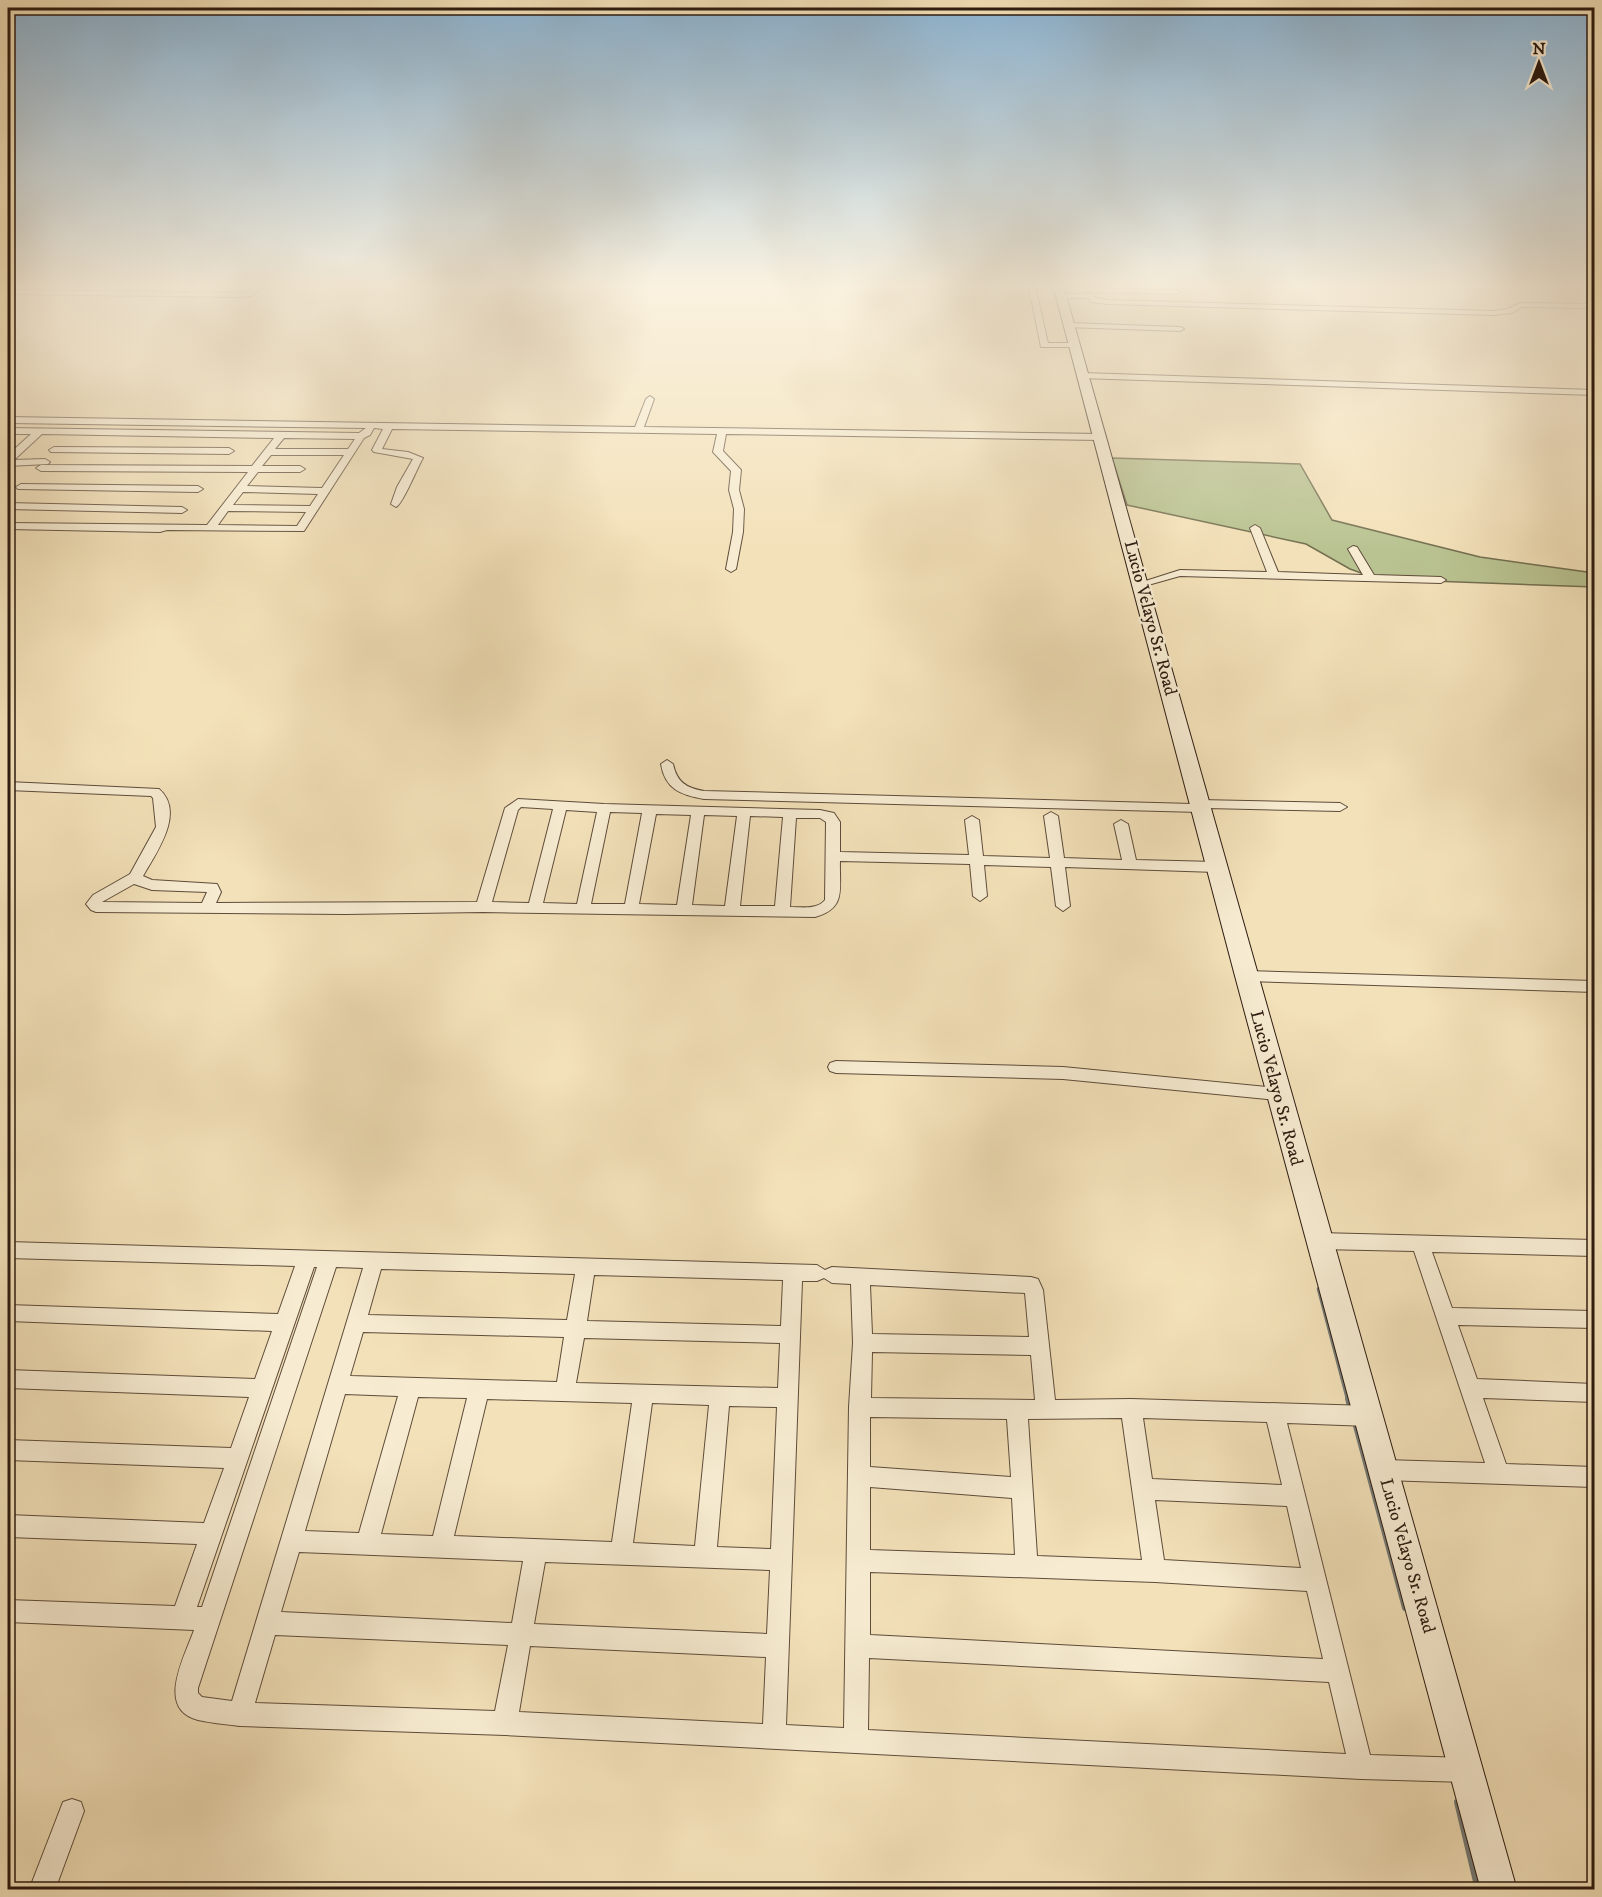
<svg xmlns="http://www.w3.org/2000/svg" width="1602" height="1897" viewBox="0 0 1602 1897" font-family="'IM FELL DW Pica',serif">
	<rect width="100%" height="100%" fill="#f3e1b9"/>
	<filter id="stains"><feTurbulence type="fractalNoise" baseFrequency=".00333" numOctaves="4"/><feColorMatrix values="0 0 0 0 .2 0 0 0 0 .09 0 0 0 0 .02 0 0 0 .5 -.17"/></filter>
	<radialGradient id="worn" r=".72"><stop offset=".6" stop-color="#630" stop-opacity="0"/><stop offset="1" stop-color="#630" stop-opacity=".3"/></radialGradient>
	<polygon fill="#b9c391" stroke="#736f50" stroke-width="1.5" points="1112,458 1300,464 1332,520 1480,557 1594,573 1594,587 1378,579 1350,569 1306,544 1127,505"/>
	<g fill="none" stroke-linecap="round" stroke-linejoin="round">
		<polyline stroke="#737a77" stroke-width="4.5" points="1319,1289 1348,1399"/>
		<g stroke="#737a77" stroke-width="6">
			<polyline points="1348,1398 1350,1407"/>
			<polyline points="1356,1426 1405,1608"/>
			<polyline points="1457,1802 1478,1890"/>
		</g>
		<defs>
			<g id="minor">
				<polygon points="256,285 264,285 252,296 238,297 8,294 8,290 238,293 247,292"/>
				<polygon points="1029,288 1036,290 1048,343 1075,343 1079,345 1078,347 1041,347"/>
				<polygon points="1089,288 1177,290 1181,292 1177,294 1086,292 1085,290"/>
				<polygon points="1061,294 1091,294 1096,298 1107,300 1493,311 1507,309 1521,303 1594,304 1594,308 1522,307 1512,313 1493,315 1107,304 1091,302 1089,298 1058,298 1057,296"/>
				<polygon points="1069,323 1180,327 1184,329 1180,331 1066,327 1066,323"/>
				<polygon points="1083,373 1594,390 1594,395 1080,378 1080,374"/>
				<path d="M650,396L654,399L644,427L1101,434L1106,437L1101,440L726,434L723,451L741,470L739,490L744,509L743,532L736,569L731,572L726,569L733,532L734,509L729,490L731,471L713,452L717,434L392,429L382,449L408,452L423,458C417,468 403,504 396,507L391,504L397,487L413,459L374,452L372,450L383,429L374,428L370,435L364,438L304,531L167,530L160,532L8,529V523L207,525L248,472L41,471L36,468L41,465L252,466L274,438L42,434L14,460L45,459L50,462L48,464L8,466V455L31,434H8V428L359,433L366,428L8,423V417L635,427L646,399ZM284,438L355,439L348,449H275ZM271,455H344L322,488L247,486L258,472H300L305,469L300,466H262ZM243,492L318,494L310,506L233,505ZM228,511L306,512L297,526L218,525Z"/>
				<polygon points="54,447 229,448 234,451 229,454 51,452 49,450"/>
				<polygon points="21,484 198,486 203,489 198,492 18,489 16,487"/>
				<polygon points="8,503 182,507 187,510 182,513 8,509"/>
				<polygon points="1255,525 1260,528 1278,572 1363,575 1348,549 1353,546 1357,547 1374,575 1441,577 1446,580 1441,583 1180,576 1141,587 1136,584 1180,570 1267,572 1250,528"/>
				<path d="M667,760L673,764C677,782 686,788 704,791L1193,804L1199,800L1340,803L1347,807L1340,811L1207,808L1200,812L704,799C681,795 665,789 661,764Z"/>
				<path d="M8,782L159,789C186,812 156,853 143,876L152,880L217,884L221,892L216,903L477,902L505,808L518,799L604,804L820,810L834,813L840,822V852L969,855L965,820L972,816L979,820L983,856L1050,858L1044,816L1051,812L1058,816L1064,858L1122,860L1114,824L1121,820L1128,824L1136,860L1216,862L1223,867L1216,872L1065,867L1070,906L1063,911L1056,906L1051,867L984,865L987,896L980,901L973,896L970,864L840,861C839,889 847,908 815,917L483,912L345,914L96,912L91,910L86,904L93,895L130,874L156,827L153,798L151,796L8,790ZM521,807L553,809L529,903L492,902L518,810ZM566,810L597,812L577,904L543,903ZM610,812L642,813L625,904H591ZM656,814L691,815L677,905L639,904ZM704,815L737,816L725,906L692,905ZM750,816L783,817L775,906H740ZM796,818H820L826,822L825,900C817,910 801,907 790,907ZM134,884L152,890L207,892L202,903L102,902Z"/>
				<polygon points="1246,971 1594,981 1594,992 1246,981 1241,980 1238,976 1241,972"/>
				<polygon points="836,1061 1063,1067 1278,1088 1284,1089 1286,1094 1284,1099 1278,1100 1063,1079 836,1073 830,1071 828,1067 830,1063"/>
				<polygon points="1319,1233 1594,1240 1594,1256 1432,1252 1452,1308 1594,1311 1594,1328 1458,1325 1477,1379 1594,1384 1594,1402 1483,1398 1506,1464 1594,1467 1594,1487 1384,1480 1377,1477 1374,1470 1377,1463 1384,1460 1485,1463 1414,1251 1319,1249 1313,1246 1310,1241 1313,1236"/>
				<path d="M8,1242L817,1265L825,1270L832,1267L1031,1277L1038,1279L1043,1290L1055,1400L1131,1399L1369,1406L1376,1409L1379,1416L1376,1423L1369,1426L1287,1423L1370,1755L1467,1758L1476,1761L1479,1770L1476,1779L1467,1782L1361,1779L505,1735L240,1726C226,1724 211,1723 198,1720C155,1709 185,1656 194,1630L8,1622V1600L175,1606L197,1544L8,1537V1515L204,1523L224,1468L8,1460V1440L231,1448L249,1397L8,1388V1370L255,1379L272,1331L8,1321V1305L278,1314L295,1266L8,1258ZM314,1267H317L202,1607H197ZM336,1267L363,1268L232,1701L202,1697L198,1693V1688ZM381,1269L575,1274L567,1320L368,1315ZM594,1275L783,1280L781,1326L587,1321ZM824,1278L832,1283L851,1284L853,1343L849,1407L844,1728L786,1725L802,1281H817ZM870,1285L1025,1293L1029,1337L872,1334ZM363,1332L564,1337L557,1382L350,1376ZM584,1338L780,1343L778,1388L576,1383ZM872,1352L1031,1355L1035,1400L871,1398ZM345,1394L398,1396L359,1533L305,1531ZM418,1397L467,1398L433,1536L381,1534ZM487,1399L632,1403L612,1542L454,1536ZM652,1403L709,1405L695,1546L633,1543ZM729,1406L777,1407L771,1549L717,1547ZM870,1417L1007,1419L1011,1477L870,1467ZM1122,1418L1142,1560L1037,1556L1028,1419ZM1143,1418L1267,1422L1282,1485L1152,1479ZM870,1487L1012,1498L1015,1555L870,1550ZM1155,1500L1287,1506L1301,1568L1164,1560ZM299,1552L523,1561L512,1623L281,1612ZM545,1562L770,1570L767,1634L534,1624ZM870,1572L1155,1582L1307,1591L1323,1659L870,1635ZM275,1635L508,1645L495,1711L255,1703ZM530,1646L766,1657L763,1724L519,1712ZM869,1658L1329,1682L1346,1754L868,1730Z"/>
				<polygon points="72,1799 81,1802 84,1811 55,1890 29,1890 63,1802"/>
			</g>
			<polygon id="secondary" points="1053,285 1063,285 1517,1890 1481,1890 1235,976"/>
		</defs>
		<use href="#minor" stroke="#5e4c3a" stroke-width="2"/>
		<use href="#secondary" stroke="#2d1b10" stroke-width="2"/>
		<use href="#minor" fill="#f7ecd2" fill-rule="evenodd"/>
		<use href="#secondary" fill="#f7ecd2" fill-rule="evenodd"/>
	</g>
	<linearGradient id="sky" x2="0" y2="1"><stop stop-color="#8cb6d6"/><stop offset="0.52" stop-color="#faf2e0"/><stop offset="1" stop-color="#faf2e0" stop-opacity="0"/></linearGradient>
	<rect width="1602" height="550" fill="url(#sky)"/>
	<g text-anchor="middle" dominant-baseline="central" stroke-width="5" stroke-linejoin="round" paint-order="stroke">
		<g font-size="18" fill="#2d1b10" stroke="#f7ecd2">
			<text transform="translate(1150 618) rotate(75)">Lucio Velayo Sr. Road</text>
			<text transform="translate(1276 1088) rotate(75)">Lucio Velayo Sr. Road</text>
			<text transform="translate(1407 1556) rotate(74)">Lucio Velayo Sr. Road</text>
		</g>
	</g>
	<rect width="1602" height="1897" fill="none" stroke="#f3e1b9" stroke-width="30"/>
	<rect x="9" y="9" width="1584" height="1879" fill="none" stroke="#2d1b10" stroke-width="3"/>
	<rect x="15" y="15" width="1572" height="1867" fill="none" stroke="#2d1b10" stroke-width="1.5"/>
	<g transform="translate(1539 63)" stroke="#f7ecd2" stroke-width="4.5" paint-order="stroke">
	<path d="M0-4.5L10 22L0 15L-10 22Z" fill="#2d1b10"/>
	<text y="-9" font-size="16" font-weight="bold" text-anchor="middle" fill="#2d1b10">N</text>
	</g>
	<rect width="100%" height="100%" filter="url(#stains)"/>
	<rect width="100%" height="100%" fill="url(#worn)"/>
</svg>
